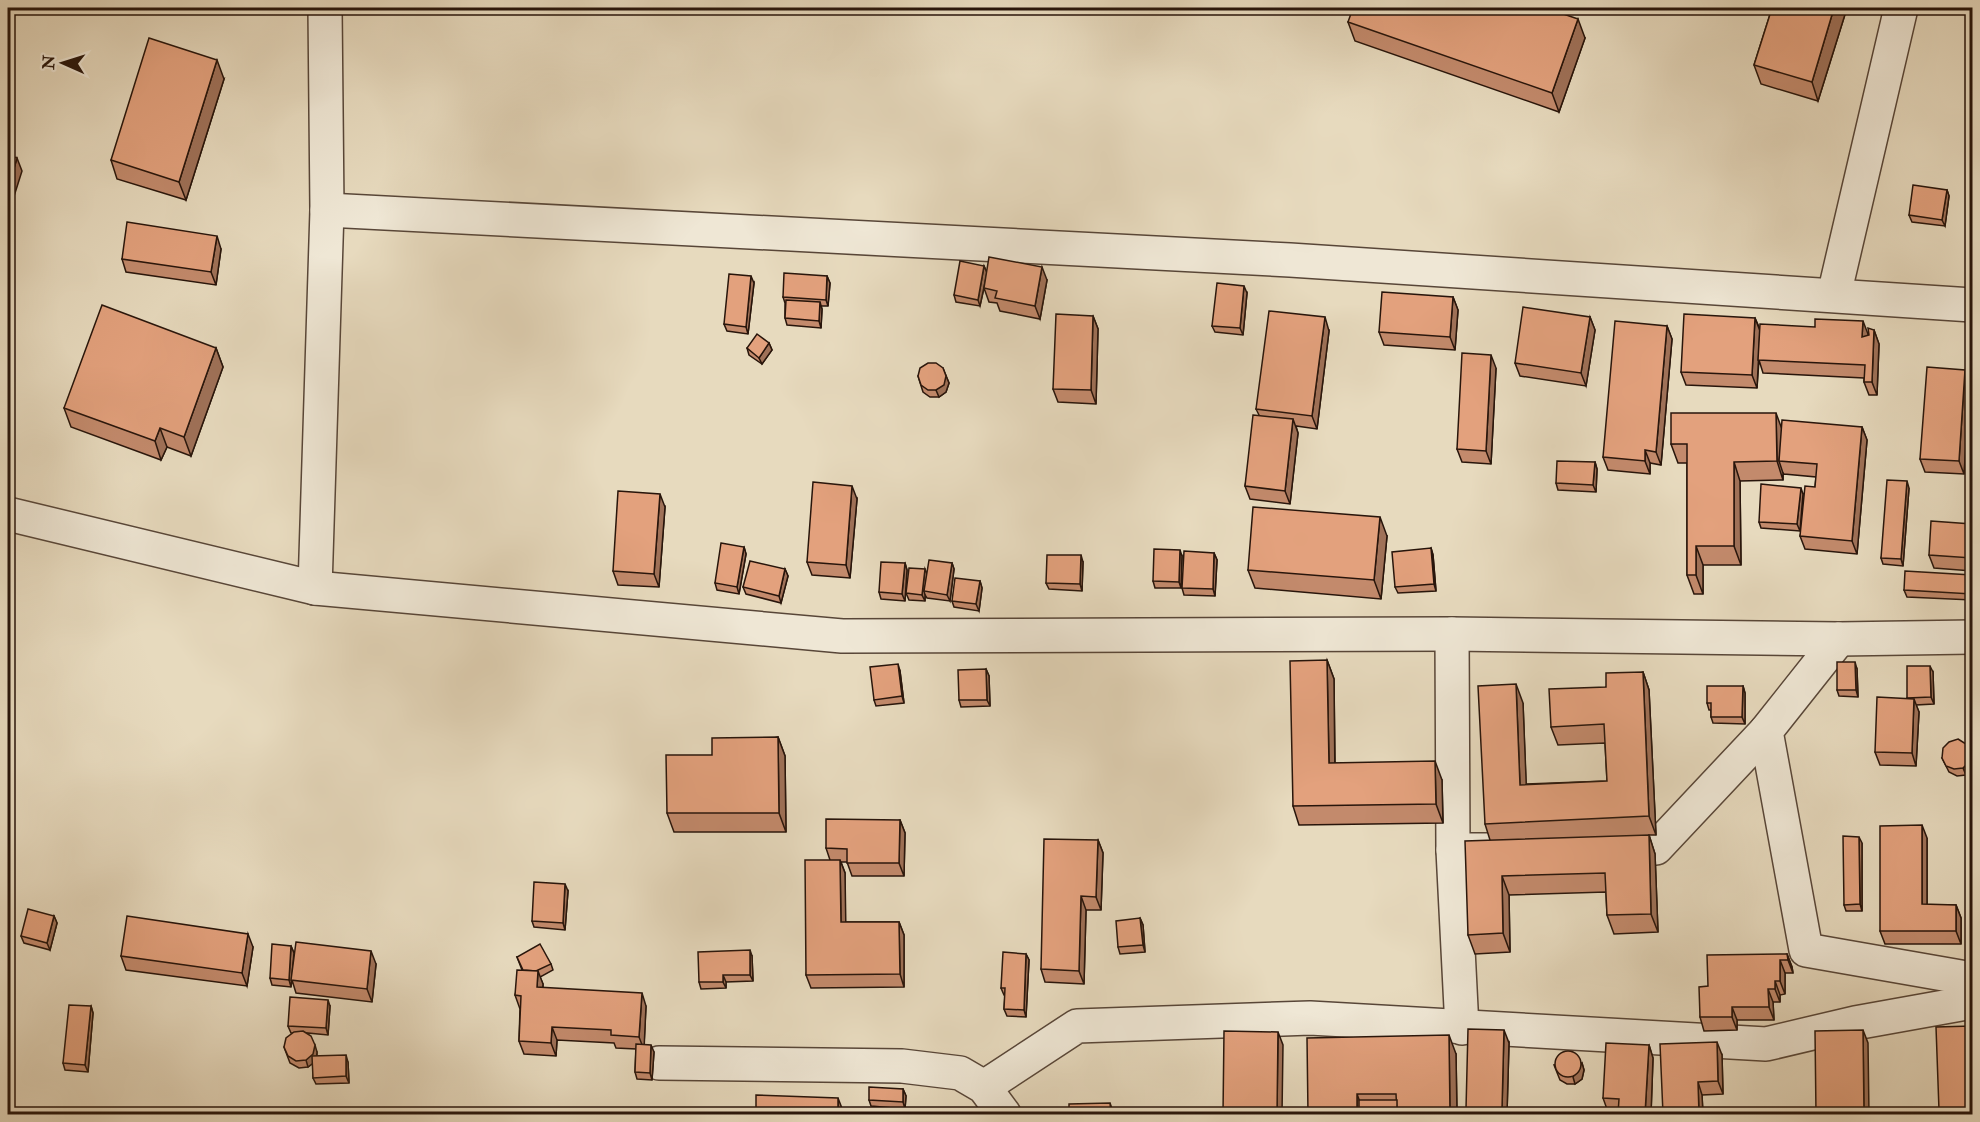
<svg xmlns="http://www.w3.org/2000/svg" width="1980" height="1122" viewBox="0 0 1980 1122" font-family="'IM FELL Double Pica',serif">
	<rect width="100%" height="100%" fill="#e7dabe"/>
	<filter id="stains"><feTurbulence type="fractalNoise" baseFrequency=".00333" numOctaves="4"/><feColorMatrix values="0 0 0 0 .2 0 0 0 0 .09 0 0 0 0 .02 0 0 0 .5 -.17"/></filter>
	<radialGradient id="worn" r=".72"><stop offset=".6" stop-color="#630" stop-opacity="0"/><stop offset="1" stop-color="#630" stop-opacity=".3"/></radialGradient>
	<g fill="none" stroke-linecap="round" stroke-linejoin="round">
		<defs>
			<g id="street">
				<polyline points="327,210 1290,260 1972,305"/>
				<polyline points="1834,295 1901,8"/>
				<polyline points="8,514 315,588 842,636 1452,634 1839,639 1972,637"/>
				<polyline points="315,588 327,210 325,8"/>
				<polyline points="1452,634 1453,850"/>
				<polyline points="1839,639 1766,731 1806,950 1972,979"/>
				<polyline points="1609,849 1656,848 1766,731"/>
				<polyline points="1462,1028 1453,850 1509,850"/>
				<polyline points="659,1063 902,1066 960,1073 984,1087 1004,1114"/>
				<polyline points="984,1087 1077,1026 1310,1018 1766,1044 1855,1023 1972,1002"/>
			</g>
		</defs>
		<use href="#street" stroke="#584638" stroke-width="36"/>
		<use href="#street" stroke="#efe7d5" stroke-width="33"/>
	</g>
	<g fill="#c38a6c" stroke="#28150b" stroke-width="1.5">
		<polygon points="1772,8 1847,8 1818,101 1761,84 1754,65"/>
		<polygon points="1348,22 1585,38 1559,112 1355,41"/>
		<polygon points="224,79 186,200 117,179 111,160"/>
		<polygon points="1947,190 1949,196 1945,226 1912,222 1909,215"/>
		<polygon points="221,249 216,285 126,272 122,259"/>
		<polygon points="984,266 987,272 1047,280 1040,319 1000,311 997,303 989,302 984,288 980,306 956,302 954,295"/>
		<polygon points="827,276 830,283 828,306 821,306 822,309 821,328 787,325 785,318 785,303 783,297"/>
		<polygon points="754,283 748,334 727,331 724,324"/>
		<polygon points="1247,293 1243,335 1215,332 1212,326"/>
		<polygon points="1453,297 1458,310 1455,350 1384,345 1379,332"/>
		<polygon points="1093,316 1098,329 1096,404 1058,402 1053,389"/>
		<polygon points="1590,317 1595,330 1586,386 1520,376 1515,363"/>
		<polygon points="1755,318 1760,329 1868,334 1868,336 1874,330 1879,344 1877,395 1869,395 1864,382 1864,378 1763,373 1759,360 1757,388 1686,385 1681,372"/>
		<polygon points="1667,326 1672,339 1661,465 1650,463 1650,474 1608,470 1603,457"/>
		<polygon points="1329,331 1317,429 1296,426 1298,433 1290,504 1250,499 1245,486 1259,415 1256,409"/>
		<polygon points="769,343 772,350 762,364 749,355 747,348"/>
		<polygon points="216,348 223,367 191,456 167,447 161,460 71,427 64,408"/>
		<polygon points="943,368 949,383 946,392 939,397 930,397 923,392 918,376"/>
		<polygon points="1496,368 1491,464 1462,462 1457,449"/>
		<polygon points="1965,370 1970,383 1964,474 1925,472 1920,459"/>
		<polygon points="1862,427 1867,440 1857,554 1805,549 1800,536 1815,487 1816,477 1784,474 1783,473 1783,480 1740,481 1741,565 1703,565 1703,594 1694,594 1687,575 1687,463 1678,463 1671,444 1782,428"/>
		<polygon points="1595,462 1597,469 1596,492 1558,490 1556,483"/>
		<polygon points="1909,488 1903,566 1883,564 1881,558"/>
		<polygon points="1803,494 1800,531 1761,528 1759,522"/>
		<polygon points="857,499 850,578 812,575 807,562"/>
		<polygon points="665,507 659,587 618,585 613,571"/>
		<polygon points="1972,524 1972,571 1934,568 1929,555"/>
		<polygon points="1387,536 1381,599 1255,588 1248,570"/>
		<polygon points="744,547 746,554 739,594 717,590 715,583"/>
		<polygon points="1431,548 1433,555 1436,591 1398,593 1395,587"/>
		<polygon points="1214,553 1217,560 1215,596 1184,595 1182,588"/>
		<polygon points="1182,556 1181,588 1155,588 1153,581"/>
		<polygon points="1083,562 1082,591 1049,589 1046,583"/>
		<polygon points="905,563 907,570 905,601 881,599 879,592"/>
		<polygon points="952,563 954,569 950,601 927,598 925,595 925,601 909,600 906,593"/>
		<polygon points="785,569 788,576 781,603 746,594 743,587"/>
		<polygon points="1972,575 1972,600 1907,597 1904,590"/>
		<polygon points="980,581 982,588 979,611 954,607 952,601"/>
		<polygon points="1327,660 1334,679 1335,763 1442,780 1443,823 1299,825 1293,806"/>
		<polygon points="986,669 989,676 990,706 961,707 959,700"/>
		<polygon points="1857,669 1858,697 1839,696 1837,690"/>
		<polygon points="900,671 904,703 876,706 874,700"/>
		<polygon points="1643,672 1649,690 1656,835 1649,835 1655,854 1658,932 1614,934 1607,915 1606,892 1509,895 1510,952 1475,954 1468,935 1490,840 1485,824 1523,703 1526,784 1607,781 1605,743 1558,745 1551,727 1606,687"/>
		<polygon points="1933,672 1934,704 1916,705 1919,712 1916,766 1880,765 1875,752 1907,698"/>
		<polygon points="1743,686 1745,693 1745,724 1713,723 1711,717 1711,710 1709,710 1707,703"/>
		<polygon points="778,737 785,756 786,832 674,832 667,813 712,755"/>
		<polygon points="1972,757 1972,768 1966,775 1957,776 1949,772 1942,758"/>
		<polygon points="900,820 905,833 904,876 852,876 847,862 841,862 845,873 845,922 899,922 904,935 904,987 811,988 806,975 830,860 826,848"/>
		<polygon points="1927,838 1927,905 1956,905 1961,918 1961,944 1885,944 1880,931"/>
		<polygon points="1098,840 1103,853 1101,910 1086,910 1084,984 1045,982 1041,969"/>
		<polygon points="1862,843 1862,911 1846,911 1844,905"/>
		<polygon points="568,891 565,930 534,927 532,921"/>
		<polygon points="54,916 57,923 50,950 24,943 21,936"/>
		<polygon points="1140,918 1143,925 1145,952 1120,954 1118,947"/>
		<polygon points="291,946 294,953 292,974 376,964 372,1002 296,993 292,980 291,987 272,985 270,978"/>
		<polygon points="253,947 247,986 126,970 121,956"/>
		<polygon points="1026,954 1029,960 1026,1017 1007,1016 1004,1009 1005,995 1004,995 1001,988"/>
		<polygon points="1787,954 1792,967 1793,973 1785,973 1785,994 1780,995 1780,1002 1773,1002 1774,1020 1737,1020 1737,1030 1704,1031 1700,1017 1708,986"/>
		<polygon points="752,956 753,981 726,982 726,988 701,989 699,982"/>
		<polygon points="517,957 551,964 553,970 540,977 543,984 543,988 646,1006 644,1045 654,1052 652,1080 637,1079 635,1072 636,1049 616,1048 614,1043 557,1040 556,1056 524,1054 519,1041 520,1009 515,995 522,970"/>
		<polygon points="91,1006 93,1013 88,1072 65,1070 63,1063"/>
		<polygon points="330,1006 328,1035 307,1033 317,1052 317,1056 348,1062 349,1083 316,1084 313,1078 313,1063 308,1067 299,1068 290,1063 284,1047 293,1033 291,1033 288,1026"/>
		<polygon points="1509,1043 1507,1114 1468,1114 1466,1109"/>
		<polygon points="1649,1045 1653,1058 1651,1114 1618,1114 1619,1112 1608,1112 1603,1098"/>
		<polygon points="1456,1054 1457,1114 1308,1114"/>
		<polygon points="1722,1055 1723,1094 1702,1095 1703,1114 1663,1114"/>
		<polygon points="1582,1063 1584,1070 1582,1079 1575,1084 1567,1084 1560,1080 1554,1065"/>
		<polygon points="903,1089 906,1096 905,1109 871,1106 869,1100"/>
	</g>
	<g fill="#9f7158" stroke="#28150b" stroke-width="1.5">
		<polygon points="8,8 17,8 8,36"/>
		<polygon points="1834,8 1847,8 1818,101 1812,82"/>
		<polygon points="1578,19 1585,38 1559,112 1552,93"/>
		<polygon points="217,60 224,79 186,200 179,182"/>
		<polygon points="17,158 22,171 9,212 8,207 8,189"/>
		<polygon points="1947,190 1949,196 1945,226 1942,220"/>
		<polygon points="217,236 221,249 216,285 211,272"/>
		<polygon points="984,266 987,273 980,306 978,300"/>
		<polygon points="1042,267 1047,280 1040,319 1035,306"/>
		<polygon points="751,276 754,283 748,334 746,327"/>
		<polygon points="827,276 830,283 828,306 826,300"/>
		<polygon points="1244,286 1247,293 1243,335 1240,328"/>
		<polygon points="1453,297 1458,310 1455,350 1450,337"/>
		<polygon points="820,302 822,309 821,328 819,321"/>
		<polygon points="1093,316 1098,329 1096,404 1091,390"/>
		<polygon points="1325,317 1329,331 1317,429 1312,416"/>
		<polygon points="1590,317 1595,330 1586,386 1581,373"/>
		<polygon points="1755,318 1760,331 1757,388 1752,375"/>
		<polygon points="1863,321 1868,334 1867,350 1862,337"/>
		<polygon points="1667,326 1672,339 1661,465 1656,452"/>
		<polygon points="1874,330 1879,344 1877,395 1872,382"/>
		<polygon points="769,343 772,350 762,364 759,358"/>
		<polygon points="216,348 223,367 191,456 184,437"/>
		<polygon points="1491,355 1496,368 1491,464 1486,451"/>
		<polygon points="1965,370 1970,383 1964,474 1959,461"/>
		<polygon points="946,376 949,383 946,392 939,397 936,390"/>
		<polygon points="1776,413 1783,432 1779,461 1783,473 1783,480 1777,461"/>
		<polygon points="1293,419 1298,433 1290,504 1285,491"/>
		<polygon points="1862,427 1867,440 1857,554 1852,541"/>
		<polygon points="160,428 167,447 161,460 155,441"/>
		<polygon points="1645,450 1650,463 1650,474 1645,461"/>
		<polygon points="1595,462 1597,469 1596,492 1593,485"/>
		<polygon points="1734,462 1740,481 1741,565 1734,546"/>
		<polygon points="1907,481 1909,488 1903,566 1901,559"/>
		<polygon points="852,486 857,499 850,578 846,565"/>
		<polygon points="1801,488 1803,494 1800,531 1797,524"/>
		<polygon points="660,494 665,507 659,587 654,574"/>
		<polygon points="1380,517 1387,536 1381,599 1374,580"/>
		<polygon points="1696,546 1703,565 1703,594 1696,575"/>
		<polygon points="744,547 746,554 739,594 737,587"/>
		<polygon points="1431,548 1433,555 1436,591 1434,584"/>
		<polygon points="1180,550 1182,556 1181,588 1179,582"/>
		<polygon points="1214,553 1217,560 1215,596 1213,589"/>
		<polygon points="1081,555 1083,562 1082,591 1080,584"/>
		<polygon points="905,563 907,570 905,601 902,594"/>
		<polygon points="952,563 954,569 950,601 947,595"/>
		<polygon points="785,569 788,576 781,603 779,596"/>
		<polygon points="925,569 928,576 924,591 925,595 925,601 922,595"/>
		<polygon points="980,581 982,588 979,611 976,604"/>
		<polygon points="1327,660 1334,679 1335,782 1329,763"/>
		<polygon points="1855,662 1857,669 1858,697 1856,690"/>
		<polygon points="898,664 900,671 904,703 902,696"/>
		<polygon points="1930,666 1933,672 1934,704 1931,697"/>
		<polygon points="986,669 989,676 990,706 987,700"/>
		<polygon points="1643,672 1649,690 1656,835 1649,816"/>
		<polygon points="1516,684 1523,703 1527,803 1520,785"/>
		<polygon points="1743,686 1745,693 1745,724 1742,717"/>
		<polygon points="1914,699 1919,712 1916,766 1912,753"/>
		<polygon points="778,737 785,756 786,832 779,813"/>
		<polygon points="1971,752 1972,757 1972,768 1966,775 1963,768"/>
		<polygon points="1435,761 1442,780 1443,823 1436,804"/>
		<polygon points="900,820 905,833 904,876 899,863"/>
		<polygon points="1922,825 1927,838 1927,918 1922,904"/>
		<polygon points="1649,835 1655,854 1658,932 1651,914"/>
		<polygon points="1859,837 1862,843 1862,911 1860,904"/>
		<polygon points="1098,840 1103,853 1101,910 1096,897"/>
		<polygon points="840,860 845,873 846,935 841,922"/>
		<polygon points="1502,876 1509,895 1510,952 1503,933"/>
		<polygon points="565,884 568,891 565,930 563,923"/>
		<polygon points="1081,896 1086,910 1084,984 1079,971"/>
		<polygon points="1956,905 1961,918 1961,944 1956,931"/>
		<polygon points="8,908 9,912 8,926"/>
		<polygon points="54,916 57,923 50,950 47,943"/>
		<polygon points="1140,918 1143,925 1145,952 1143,945"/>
		<polygon points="899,922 904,935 904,987 900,974"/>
		<polygon points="248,934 253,947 247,986 242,973"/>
		<polygon points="291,946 294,953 291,987 289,980"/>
		<polygon points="750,950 752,956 753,981 750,975"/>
		<polygon points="371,951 376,964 372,1002 367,989"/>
		<polygon points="1026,954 1029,960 1026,1017 1024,1010"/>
		<polygon points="1787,954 1792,967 1793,973 1788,960"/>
		<polygon points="1780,960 1785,973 1785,994 1780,981"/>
		<polygon points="538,971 543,984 542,1001 537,987"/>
		<polygon points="723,975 726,982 726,988 723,982"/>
		<polygon points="1775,981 1780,995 1780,1002 1775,989"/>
		<polygon points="1768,989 1773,1002 1774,1020 1769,1007"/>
		<polygon points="642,993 646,1006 644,1050 639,1037"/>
		<polygon points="328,1000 330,1006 328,1035 326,1028"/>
		<polygon points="91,1006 93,1013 88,1072 85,1065"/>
		<polygon points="1732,1007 1737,1020 1737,1030 1732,1017"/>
		<polygon points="552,1027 557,1040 556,1056 551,1043"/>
		<polygon points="1504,1030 1509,1043 1507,1114 1505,1114 1502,1109"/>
		<polygon points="1863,1030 1868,1043 1869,1114 1864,1114"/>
		<polygon points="1278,1032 1283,1045 1282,1114 1277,1114"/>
		<polygon points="1449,1035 1456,1054 1457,1114 1450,1114"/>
		<polygon points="1717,1042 1722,1055 1723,1094 1718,1081"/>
		<polygon points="315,1045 317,1052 316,1061 308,1067 306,1060"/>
		<polygon points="651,1045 654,1052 652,1080 650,1073"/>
		<polygon points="1649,1045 1653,1058 1651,1114 1645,1114"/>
		<polygon points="346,1055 348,1062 349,1083 346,1076"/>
		<polygon points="1582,1063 1584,1070 1582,1079 1575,1084 1573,1077"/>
		<polygon points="1698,1082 1702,1095 1703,1114 1699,1114"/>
		<polygon points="903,1089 906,1096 905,1109 903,1102"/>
		<polygon points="1357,1094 1364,1113 1364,1114 1357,1114"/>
		<polygon points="838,1098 843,1111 843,1114 838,1114"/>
		<polygon points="1110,1103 1114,1114 1111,1114"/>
	</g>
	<g fill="#e3a17d" stroke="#28150b" stroke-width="1.5">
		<polygon points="1353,8 1546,8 1578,19 1552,93 1348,22"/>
		<polygon points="1772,8 1834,8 1812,82 1754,65"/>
		<polygon points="149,38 217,60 179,182 111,160"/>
		<polygon points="8,155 17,158 8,189"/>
		<polygon points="1913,185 1947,190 1942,220 1909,215"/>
		<polygon points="127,222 217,236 211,272 122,259"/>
		<polygon points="989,257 1042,267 1035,306 995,298 997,291 984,288"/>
		<polygon points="960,261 984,266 978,300 954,295"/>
		<polygon points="784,273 827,276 826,300 783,297"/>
		<polygon points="729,274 751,276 746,327 724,324"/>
		<polygon points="1217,283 1244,286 1240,328 1212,326"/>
		<polygon points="1382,292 1453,297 1450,337 1379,332"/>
		<polygon points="786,300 820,302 819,321 785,318"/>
		<polygon points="102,305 216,348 184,437 160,428 155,441 64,408"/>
		<polygon points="1523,307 1590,317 1581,373 1515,363"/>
		<polygon points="1269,311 1325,317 1312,416 1256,409"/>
		<polygon points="1056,314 1093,316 1091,390 1053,389"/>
		<polygon points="1684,314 1755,318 1752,375 1681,372"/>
		<polygon points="1815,319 1863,321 1862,337 1869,335 1868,328 1874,330 1872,382 1864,382 1865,365 1758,360 1760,324 1815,327"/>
		<polygon points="1615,321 1667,326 1656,452 1645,450 1645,461 1603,457"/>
		<polygon points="757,334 769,343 759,358 747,348"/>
		<polygon points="1462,353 1491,355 1486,451 1457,449"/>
		<polygon points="928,363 936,363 943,368 946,376 944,385 936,390 928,390 921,385 918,376 920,368"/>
		<polygon points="1927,367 1965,370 1959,461 1920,459"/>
		<polygon points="1671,413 1776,413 1777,461 1734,462 1734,546 1696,546 1696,575 1687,575 1687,444 1671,444"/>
		<polygon points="1253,415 1293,419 1285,491 1245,486"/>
		<polygon points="1782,420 1862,427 1852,541 1800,536 1805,486 1815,487 1817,464 1779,461"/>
		<polygon points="1557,461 1595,462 1593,485 1556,483"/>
		<polygon points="1887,480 1907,481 1901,559 1881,558"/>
		<polygon points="813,482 852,486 846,565 807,562"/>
		<polygon points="1761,484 1801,488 1797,524 1759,522"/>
		<polygon points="618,491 660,494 654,574 613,571"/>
		<polygon points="1253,507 1380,517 1374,580 1248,570"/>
		<polygon points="1931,521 1972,524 1972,558 1929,555"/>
		<polygon points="721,543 744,547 737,587 715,583"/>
		<polygon points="1431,548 1434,584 1395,587 1392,552"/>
		<polygon points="1154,549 1180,550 1179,582 1153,581"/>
		<polygon points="1184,551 1214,553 1213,589 1182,588"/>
		<polygon points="1047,555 1081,555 1080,584 1046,583"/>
		<polygon points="929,560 952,563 947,595 924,591"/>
		<polygon points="750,561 785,569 779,596 743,587"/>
		<polygon points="881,562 905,563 902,594 879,592"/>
		<polygon points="909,568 925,569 922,595 906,593"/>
		<polygon points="1905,571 1972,575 1972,594 1904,590"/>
		<polygon points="955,578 980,581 976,604 952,601"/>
		<polygon points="1327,660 1329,763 1435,761 1436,804 1293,806 1290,661"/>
		<polygon points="1837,662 1855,662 1856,690 1837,690"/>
		<polygon points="898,664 902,696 874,700 870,667"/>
		<polygon points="1907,666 1930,666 1931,697 1907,698"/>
		<polygon points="986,669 987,700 959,700 958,670"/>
		<polygon points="1643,672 1649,816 1485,824 1478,686 1516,684 1520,785 1607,781 1604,724 1551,727 1549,689 1606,687 1606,673"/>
		<polygon points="1707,686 1743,686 1742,717 1711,717 1711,703 1707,703"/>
		<polygon points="1877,697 1914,699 1912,753 1875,752"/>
		<polygon points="778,737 779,813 667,813 666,755 712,755 712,738"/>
		<polygon points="1958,739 1966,744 1971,752 1970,761 1963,768 1954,769 1946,766 1942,758 1943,748 1949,742"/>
		<polygon points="826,819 900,820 899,863 847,863 847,849 826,848"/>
		<polygon points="1922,825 1922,904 1956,905 1956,931 1880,931 1880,826"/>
		<polygon points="1649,835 1651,914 1607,915 1605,873 1502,876 1503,933 1468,935 1465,841"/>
		<polygon points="1843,836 1859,837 1860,904 1844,905"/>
		<polygon points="1044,839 1098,840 1096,897 1081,896 1079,971 1041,969"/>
		<polygon points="805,860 840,860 841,922 899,922 900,974 806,975"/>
		<polygon points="534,882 565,884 563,923 532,921"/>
		<polygon points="28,909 54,916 47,943 21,936"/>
		<polygon points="127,916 248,934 242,973 121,956"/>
		<polygon points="1140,918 1143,945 1118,947 1116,921"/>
		<polygon points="296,942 371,951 367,989 291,980"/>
		<polygon points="272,944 291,946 289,980 270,978"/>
		<polygon points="540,944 551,964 536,971 523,970 517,957"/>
		<polygon points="750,950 750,975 723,975 723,982 699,982 698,952"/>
		<polygon points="1003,952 1026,954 1024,1010 1004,1009 1005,988 1001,988"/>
		<polygon points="1787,954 1788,960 1780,960 1780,981 1775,981 1775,989 1768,989 1769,1007 1732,1007 1732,1017 1700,1017 1699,987 1708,986 1707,955"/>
		<polygon points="517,970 538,971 537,987 642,993 639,1037 611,1035 611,1030 552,1027 551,1043 519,1041 521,996 515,995"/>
		<polygon points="290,997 328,1000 326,1028 288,1026"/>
		<polygon points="69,1005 91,1006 85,1065 63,1063"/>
		<polygon points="1972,1026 1972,1114 1927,1114 1927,1111 1939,1110 1936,1027"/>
		<polygon points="1468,1029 1504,1030 1502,1109 1466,1109"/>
		<polygon points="1863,1030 1864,1114 1816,1114 1815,1031"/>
		<polygon points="303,1031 311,1036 315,1045 313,1054 306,1060 296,1061 288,1056 284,1047 286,1038 294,1032"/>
		<polygon points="1224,1031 1278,1032 1277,1114 1223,1114"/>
		<polygon points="1449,1035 1450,1114 1397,1114 1396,1094 1357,1094 1357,1114 1308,1114 1307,1038"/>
		<polygon points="1717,1042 1718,1081 1698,1082 1699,1114 1663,1114 1660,1044"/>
		<polygon points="1606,1043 1649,1045 1645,1114 1618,1114 1619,1099 1603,1098"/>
		<polygon points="636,1044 651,1045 650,1073 635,1072"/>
		<circle cx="1568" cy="1064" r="13"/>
		<polygon points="346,1055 346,1076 313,1078 312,1056"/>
		<polygon points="869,1087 903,1089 903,1102 869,1100"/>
		<polygon points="756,1095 838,1098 838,1114 756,1114"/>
		<rect x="1359" y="1100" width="38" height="14"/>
		<polygon points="1110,1103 1111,1114 1069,1114 1069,1104"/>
	</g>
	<rect width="1980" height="1122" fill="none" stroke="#e7dabe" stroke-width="30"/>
	<rect x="9" y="9" width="1962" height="1104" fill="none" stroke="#28150b" stroke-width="3"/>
	<rect x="15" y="15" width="1950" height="1092" fill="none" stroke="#28150b" stroke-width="1.5"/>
	<g transform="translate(63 63) rotate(273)" stroke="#efe7d5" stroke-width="4.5" paint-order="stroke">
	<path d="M0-4.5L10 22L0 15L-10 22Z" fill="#28150b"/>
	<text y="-9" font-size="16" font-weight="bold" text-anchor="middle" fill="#28150b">N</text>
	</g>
	<rect width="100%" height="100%" filter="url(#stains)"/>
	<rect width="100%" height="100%" fill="url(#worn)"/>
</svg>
